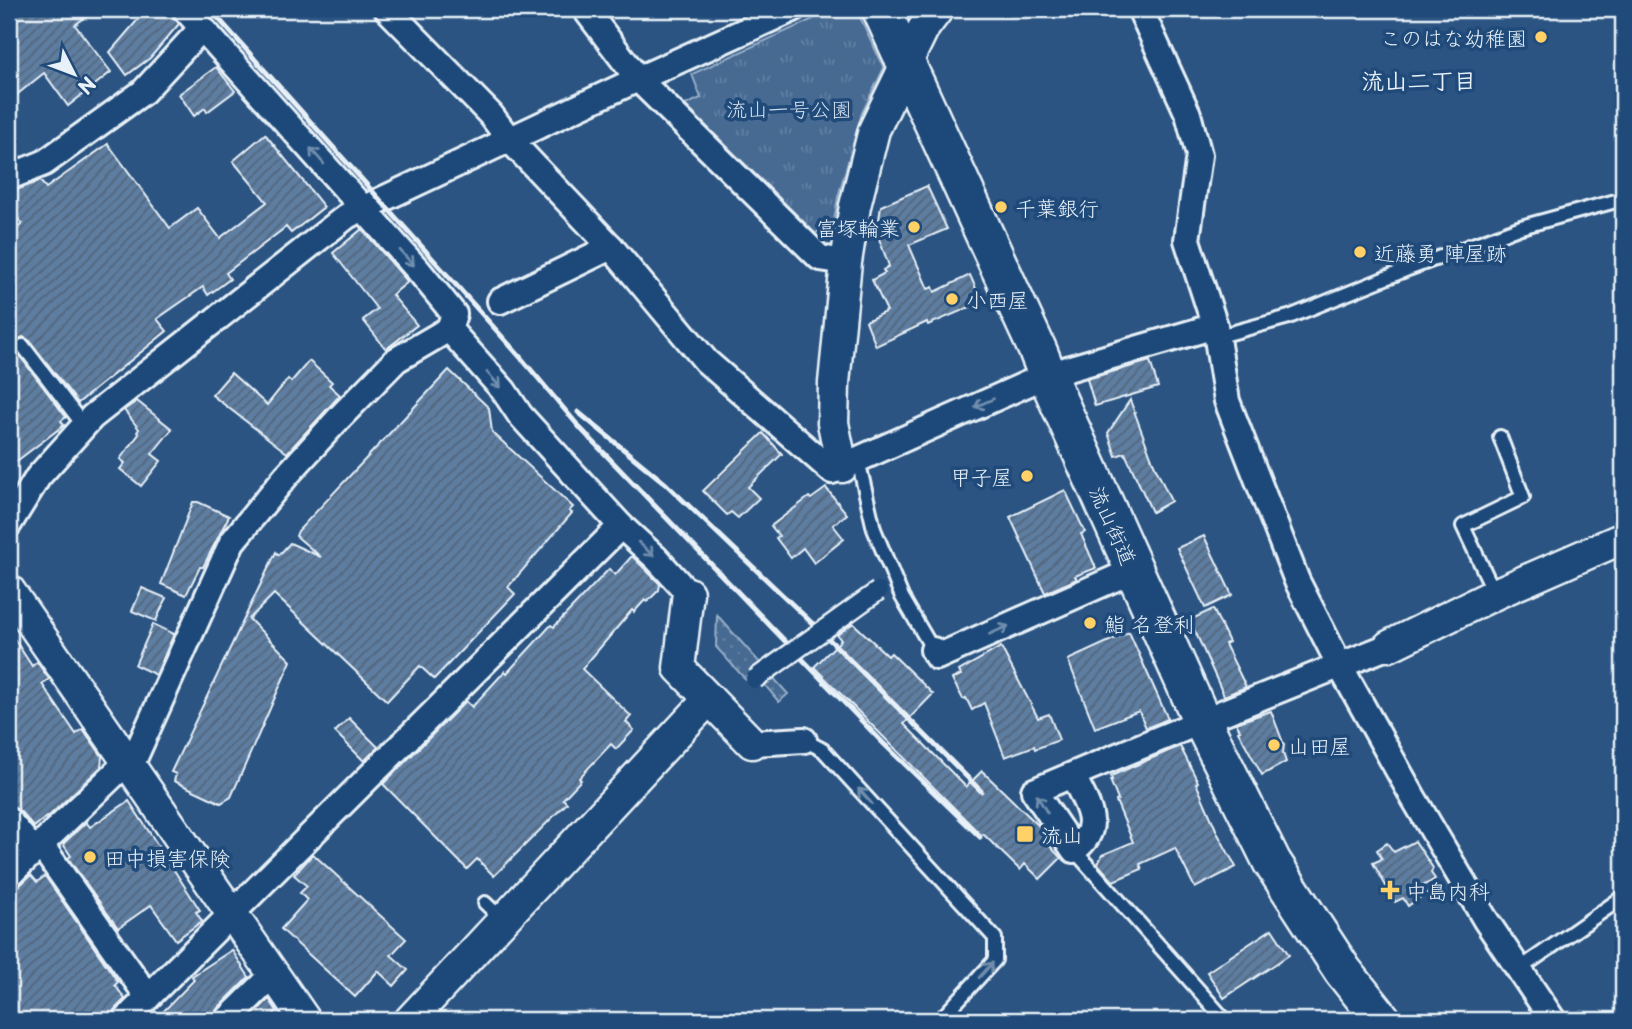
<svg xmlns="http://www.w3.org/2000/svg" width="1632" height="1029" viewBox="0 0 1632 1029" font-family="'Playpen Sans','Klee One',sans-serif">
	<defs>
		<pattern id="park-tufts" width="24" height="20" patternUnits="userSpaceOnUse" patternTransform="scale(1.75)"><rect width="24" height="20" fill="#476b93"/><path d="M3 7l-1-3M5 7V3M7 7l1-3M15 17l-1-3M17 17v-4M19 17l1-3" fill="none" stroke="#6281a3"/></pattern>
		<pattern id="garden-dots" width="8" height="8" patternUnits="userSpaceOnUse" patternTransform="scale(1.75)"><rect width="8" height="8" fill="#476b93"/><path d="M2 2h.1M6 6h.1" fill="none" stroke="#6281a3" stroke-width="1.8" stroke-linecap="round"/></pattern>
		<pattern id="building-hatch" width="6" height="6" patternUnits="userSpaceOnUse" patternTransform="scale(1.75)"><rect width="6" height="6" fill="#5d7da1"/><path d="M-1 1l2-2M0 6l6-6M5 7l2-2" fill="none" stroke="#53657a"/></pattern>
	</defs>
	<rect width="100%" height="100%" fill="#2b5482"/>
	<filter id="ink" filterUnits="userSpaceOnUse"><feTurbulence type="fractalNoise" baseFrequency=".0143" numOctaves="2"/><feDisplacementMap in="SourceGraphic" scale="14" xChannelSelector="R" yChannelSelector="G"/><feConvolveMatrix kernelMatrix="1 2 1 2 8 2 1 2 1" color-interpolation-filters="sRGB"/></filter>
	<g filter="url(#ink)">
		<polygon fill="url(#park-tufts)" stroke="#98aec6" stroke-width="2" points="835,9 850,9 858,13 884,68 862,113 838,197 833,227 815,233 685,105 701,98 692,74"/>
		<polygon fill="url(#garden-dots)" stroke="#98aec6" stroke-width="2" points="717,615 788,694 779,702 764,684 764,680 758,672 746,680 716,647"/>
		<g fill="url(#building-hatch)" stroke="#e8f1f8" stroke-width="2">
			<polygon points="9,9 96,9 75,25 111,72 68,106 44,73 9,101"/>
			<polygon points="147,9 169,9 179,24 150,58 127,75 110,52"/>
			<polygon points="216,67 235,91 207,112 205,108 194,116 179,94"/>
			<polygon points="265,134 324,207 291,233 286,227 226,273 230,279 208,295 203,287 157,319 167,331 78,403 30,341 23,337 17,340 14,346 16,351 66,417 61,421 64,425 9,467 9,235 22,224 9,206 9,197 19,189 40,181 46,188 108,144 170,228 197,208 220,238 267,202 233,161"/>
			<polygon points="927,186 947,229 909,245 928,289 933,287 935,292 970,275 982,302 928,325 927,322 876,346 866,321 887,311 872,280 885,273 883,270 889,266 877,233 881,206"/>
			<polygon points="362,229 408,282 392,295 417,325 386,349 363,320 377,309 333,253"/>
			<polygon points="309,361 332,382 329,385 340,395 287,453 212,395 231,373 267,405 288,379 291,382"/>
			<polygon points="1150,361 1158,387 1095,406 1087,379"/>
			<polygon points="449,370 489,408 492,432 573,507 569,511 572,513 508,587 515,594 434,679 420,666 387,701 274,594 249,619 291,661 231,797 221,803 174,781 176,774 171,772 276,552 279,555 290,543 321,557 296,536 298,531"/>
			<polygon points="1130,400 1153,462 1171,501 1152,512 1125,453 1116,456 1108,433"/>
			<polygon points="137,401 172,429 152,454 161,461 141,486 120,469 125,463 120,459 139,434 137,432 139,429 124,410"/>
			<polygon points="763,433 782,454 748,487 759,498 738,518 731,512 727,515 703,491"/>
			<polygon points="826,488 847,514 833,525 844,539 814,563 803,548 791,558 776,538 779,536 771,526 809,497 811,499"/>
			<polygon points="1065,490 1085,532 1081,534 1096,568 1075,576 1077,579 1045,593 1010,517"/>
			<polygon points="193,502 198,502 229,516 203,567 200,567 186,595 161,584"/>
			<polygon points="1204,536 1232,595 1205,608 1177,548"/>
			<polygon points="632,556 660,584 659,590 647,602 645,600 634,612 632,610 582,669 631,716 626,722 634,730 616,749 611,744 579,778 581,780 563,799 567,803 494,876 477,859 467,869 383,784 466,701 472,707 505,671 507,673 551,625 554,627 609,569 615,575"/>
			<polygon points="142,588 166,598 156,621 132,611"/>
			<polygon points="1213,609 1229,642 1225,644 1246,687 1224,696 1190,620"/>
			<polygon points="853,623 888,656 891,653 933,694 904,724 966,787 982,771 1040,827 1049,840 1046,842 1061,858 1040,879 1025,864 1020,870 983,834 981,835 814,667 841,640 837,635"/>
			<polygon points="153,624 174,634 156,675 135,665"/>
			<polygon points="9,631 32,666 37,662 49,679 42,684 76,734 83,729 102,756 101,767 47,818 46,817 34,827 20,811 9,806"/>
			<polygon points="1129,632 1168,719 1146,728 1139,711 1095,728 1068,660"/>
			<polygon points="1001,647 1038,718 1049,714 1059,740 1035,749 1034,746 1005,757 984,703 972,710 966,698 963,699 952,679 961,675 959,671"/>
			<polygon points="1271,711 1284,745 1283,753 1286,762 1262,775 1238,731 1240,730 1236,723"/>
			<polygon points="349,718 378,747 364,761 335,732"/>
			<polygon points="1180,746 1198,782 1196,783 1218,834 1236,867 1195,888 1175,848 1140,864 1142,869 1113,881 1098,864 1102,855 1133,842 1116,801 1118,800 1110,780 1112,780 1111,776"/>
			<polygon points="129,801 200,910 196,912 202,921 176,940 151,905 118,928 68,858 71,856 63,844 86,822 90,827"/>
			<polygon points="1415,841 1433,868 1431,873 1435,879 1421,887 1426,893 1408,906 1403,898 1395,902 1373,863 1382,859 1377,850 1387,843 1394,852"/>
			<polygon points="313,854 406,939 391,955 408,970 394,986 378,971 355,997 281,929 307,900 300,893 307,886 294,875"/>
			<polygon points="31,875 37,882 45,876 118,982 115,985 125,999 114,1010 111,1020 20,1020 9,1004 9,889 19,886"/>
			<polygon points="1272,929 1289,955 1224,998 1207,972"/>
			<polygon points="232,950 249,977 217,1009 213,1020 155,1020 194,980 192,976"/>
			<polygon points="269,999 277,1011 273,1015 276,1020 248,1020"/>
		</g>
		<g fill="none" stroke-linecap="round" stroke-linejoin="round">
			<defs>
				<g id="service">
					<polyline points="1216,337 1289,317 1408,269 1521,227 1623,199"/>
					<polyline points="23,346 84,426"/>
					<polyline points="858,460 874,529 902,597 933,650"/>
					<polyline points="1495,594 1463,526 1523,497 1500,437"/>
					<polyline points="804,740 823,750 995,938 995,960 940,1020"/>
					<polyline points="1074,850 1225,1020"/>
					<polyline points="485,903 503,920"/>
					<polyline points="1518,970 1623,897"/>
				</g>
				<g id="minor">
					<polyline points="387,9 491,115 509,139 611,247 706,361 832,471 1047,375 1215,326"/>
					<polyline points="585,9 638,79 820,258 846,262"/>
					<polyline points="1140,9 1188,114 1199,155 1187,240 1215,326 1227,401 1297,581 1340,666 1413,797 1485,919 1553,1020"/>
					<polyline points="9,177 44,163 143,92 202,28"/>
					<polyline points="500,301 611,247"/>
					<polyline points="449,329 504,391 520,415 621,526 656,558 688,593"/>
					<polyline points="9,524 38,477 92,417 347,216 638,79 793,9"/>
					<polyline points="933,650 937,657 1134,570"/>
					<polyline points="752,743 804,740"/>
					<polyline points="130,768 232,542 287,475 340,417 396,360 449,329 454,314 419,271 185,9"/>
					<path d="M1073,775C1085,804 1106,826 1074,850L1034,791C1152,741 1270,693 1389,646"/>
					<polyline points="9,821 34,851"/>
					<polyline points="41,845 148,997"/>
					<polyline points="9,875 126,763"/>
					<polyline points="125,1020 621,526"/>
					<polyline points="227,1020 273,975"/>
				</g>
				<g id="tertiary">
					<polyline points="842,467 833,423 834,383 846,262 855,206 874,130 923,29 938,9"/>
					<polyline points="9,590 305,1020"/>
					<polyline points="688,593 679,668 752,743"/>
					<polyline points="1389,646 1495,594 1623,538"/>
					<polyline points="410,1020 709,699"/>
				</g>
				<polyline id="primary" points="881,9 1038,351 1053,389 1202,721 1272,862 1343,971 1382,1020"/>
			</defs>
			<use href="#service" stroke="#e8f1f8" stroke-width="18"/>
			<use href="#minor" stroke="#e8f1f8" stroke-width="30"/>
			<use href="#tertiary" stroke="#e8f1f8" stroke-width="35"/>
			<use href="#primary" stroke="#e8f1f8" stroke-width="42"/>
			<use href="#service" stroke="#1f4a7a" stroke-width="12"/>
			<use href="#minor" stroke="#1f4a7a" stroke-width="24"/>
			<use href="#tertiary" stroke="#1f4a7a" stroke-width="30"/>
			<use href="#primary" stroke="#1f4a7a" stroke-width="37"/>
			<g stroke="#e8f1f8" stroke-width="5">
				<polyline points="210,9 522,359 581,429 884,744 980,837"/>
				<polyline points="578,412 666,484 835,645 981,791"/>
			</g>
			<defs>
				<polyline id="pedestrian-bridge" points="755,679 878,591"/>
			</defs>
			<use href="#pedestrian-bridge" stroke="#e8f1f8" stroke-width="23" stroke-linecap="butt"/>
			<use href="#pedestrian-bridge" stroke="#1f4a7a" stroke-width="18"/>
		</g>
		<defs><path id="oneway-shaft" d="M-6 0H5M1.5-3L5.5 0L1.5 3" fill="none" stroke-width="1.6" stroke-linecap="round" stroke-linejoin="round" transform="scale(1.75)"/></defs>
		<g stroke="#6f8dac">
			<use href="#oneway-shaft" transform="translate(317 156) rotate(-131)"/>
			<use href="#oneway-shaft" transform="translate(407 258) rotate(48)"/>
			<use href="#oneway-shaft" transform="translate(494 380) rotate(48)"/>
			<use href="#oneway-shaft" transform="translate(984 403) rotate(156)"/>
			<use href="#oneway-shaft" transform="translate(646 549) rotate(42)"/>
			<use href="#oneway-shaft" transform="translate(999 630) rotate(-24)"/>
			<use href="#oneway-shaft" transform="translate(865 796) rotate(-132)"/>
			<use href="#oneway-shaft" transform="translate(1042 804) rotate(-121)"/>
			<use href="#oneway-shaft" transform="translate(986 970) rotate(-48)"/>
		</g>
	</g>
	<g fill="#ffd166" stroke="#1f4a7a" stroke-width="2.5">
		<circle cx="1541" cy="37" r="7"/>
		<circle cx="1001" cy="207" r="7"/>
		<circle cx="914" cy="227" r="7"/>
		<circle cx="1360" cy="252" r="7"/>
		<circle cx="952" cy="299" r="7"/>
		<circle cx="1027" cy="476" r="7"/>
		<circle cx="1090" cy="623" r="7"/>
		<circle cx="1274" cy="745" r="7"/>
		<rect x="1016" y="825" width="18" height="18" rx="3.5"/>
		<circle cx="90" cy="857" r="7"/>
		<path d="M1386.5 879.5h7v7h7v7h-7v7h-7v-7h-7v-7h7z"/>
	</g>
	<g text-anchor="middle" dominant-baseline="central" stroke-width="7" stroke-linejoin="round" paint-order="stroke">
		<g font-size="21" fill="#e8f1f8" stroke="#1f4a7a" text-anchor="start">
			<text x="1527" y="37" text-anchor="end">このはな幼稚園</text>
			<text x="1015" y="207">千葉銀行</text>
			<text x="900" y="227" text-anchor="end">富塚輪業</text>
			<text x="1374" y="252">近藤勇 陣屋跡</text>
			<text x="966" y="299">小西屋</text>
			<text x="1013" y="476" text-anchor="end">甲子屋</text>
			<text x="1104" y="623">鮨 名登利</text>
			<text x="1288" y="745">山田屋</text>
			<text x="1041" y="834">流山</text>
			<text x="104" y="857">田中損害保険</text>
			<text x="1406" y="890">中島内科</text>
		</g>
		<g font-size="21" fill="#d0dde9" stroke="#1f4a7a">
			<text x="789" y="108">流山一号公園</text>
		</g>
		<g font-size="21" fill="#e8f1f8" stroke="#1f4a7a">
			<text transform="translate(1114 525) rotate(66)">流山街道</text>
		</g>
		<g font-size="23" font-weight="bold" fill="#e8f1f8" stroke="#1f4a7a">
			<text x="1419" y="79">流山二丁目</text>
		</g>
	</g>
	<rect width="1632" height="1029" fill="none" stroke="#1f4a7a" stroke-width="35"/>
	<rect x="18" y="18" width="1597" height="994" fill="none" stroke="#e8f1f8" stroke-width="2.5" filter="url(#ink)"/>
	<g transform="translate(74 74) rotate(132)" stroke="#1f4a7a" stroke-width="5" paint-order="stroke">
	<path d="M0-5L12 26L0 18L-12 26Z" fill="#e8f1f8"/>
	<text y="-10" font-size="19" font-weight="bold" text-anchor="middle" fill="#e8f1f8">N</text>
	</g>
</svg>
